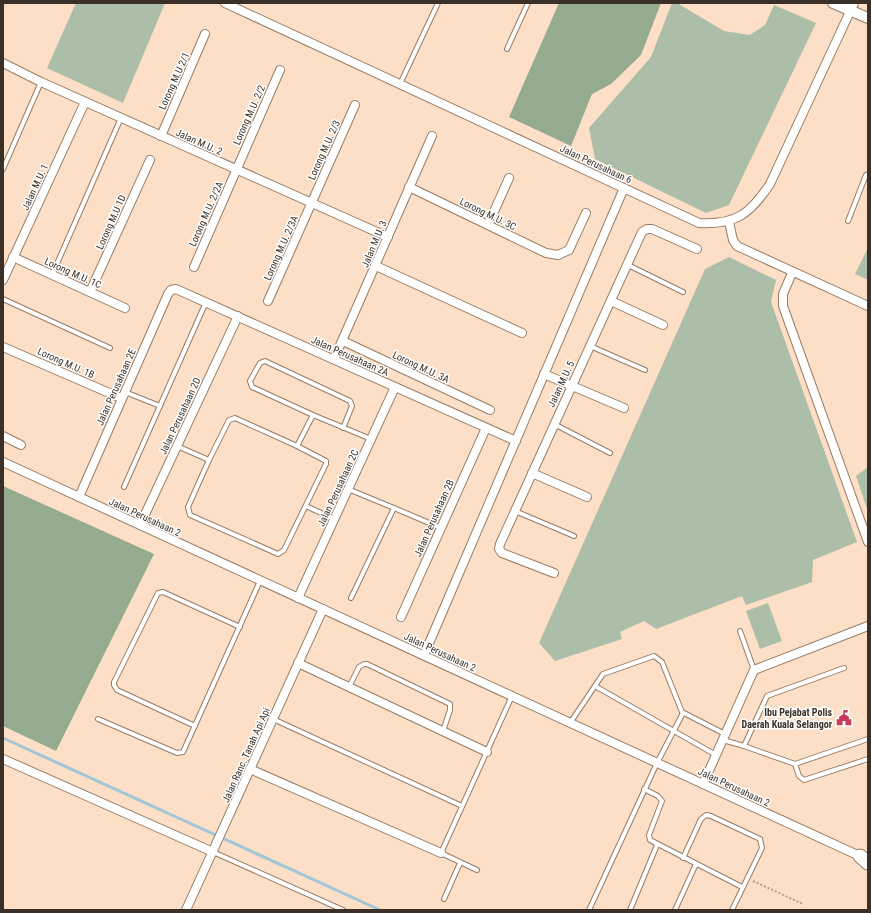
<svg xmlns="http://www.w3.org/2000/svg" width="871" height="913" viewBox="0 0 871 913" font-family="'Roboto Condensed',sans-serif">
	<rect width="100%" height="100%" fill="#fcdfc6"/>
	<g fill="#acbda8">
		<polygon points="76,3 165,3 123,103 47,68"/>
		<polygon points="672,3 677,3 724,31 750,35 765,25 774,5 816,23 729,205 706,213 595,159 589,128 651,57"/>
		<polygon points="868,248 868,280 855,274"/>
		<polygon points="729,257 776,280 771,302 857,542 813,560 812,582 746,605 742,596 656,629 644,621 620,632 622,639 555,661 539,643 705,269"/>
		<polygon points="868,467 868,512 856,476"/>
		<polygon points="768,603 782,641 760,649 746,611"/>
	</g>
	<g fill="#95ab90">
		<polygon points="559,3 661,3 641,55 611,84 592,94 571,146 509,117"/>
		<polygon points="3,486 154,554 56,751 3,726"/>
	</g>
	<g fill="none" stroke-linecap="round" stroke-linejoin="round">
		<polyline stroke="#a3c6d7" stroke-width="3" points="3,738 380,910"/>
		<defs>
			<g id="service">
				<polyline points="507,49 528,3"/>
				<polyline points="400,84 438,3"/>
				<polyline points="3,169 41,82"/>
				<polyline points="848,221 866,175 868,174"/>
				<polyline points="628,265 683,292"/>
				<polyline points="52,275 121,118"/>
				<polyline points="3,299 110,348"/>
				<polyline points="590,346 645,370"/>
				<polyline points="125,392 160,406"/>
				<polyline points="313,415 371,439"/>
				<polygon points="235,418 297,446 326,461 326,464 284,550 278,554 190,515 188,507 209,460 229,420"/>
				<polyline points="554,424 610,453"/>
				<polyline points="177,446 209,460"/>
				<polyline points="297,446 313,415 252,387 250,381 260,363 265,361 350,401 352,406 343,428"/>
				<polyline points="124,487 206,302"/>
				<polyline points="348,489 394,508"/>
				<polyline points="306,506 334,519"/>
				<polyline points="515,511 574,536"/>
				<polyline points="351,598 394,508 441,528"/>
				<polyline points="740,631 754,670"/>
				<polyline points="595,686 716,755"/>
				<polyline points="349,687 359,667 364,664 367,664 450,704 450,710 443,731"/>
				<polyline points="98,719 177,753 183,752 260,581"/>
				<polyline points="273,719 462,806"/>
				<polyline points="570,723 603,674 654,656 662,662 682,712 725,734"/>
				<polyline points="195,726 117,690 114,685 114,682 158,593 163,592 240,627"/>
				<polyline points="723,740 744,746 767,696 844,668"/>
				<polyline points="744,746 795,764 868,739"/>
				<polyline points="795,764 799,776 804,780 868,759"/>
				<polyline points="644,789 658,796 662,801 649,835 650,840 742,887"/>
				<polyline points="213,852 343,910"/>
				<polyline points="683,858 701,819 706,815 711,816 760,839 762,848 732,910"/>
				<polyline points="477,870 441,853 512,696"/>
				<polyline points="444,899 460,863"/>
				<polyline points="589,910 657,763 683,713"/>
				<polyline points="630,910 657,845"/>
				<polyline points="675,910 696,864"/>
			</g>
			<g id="minor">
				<path d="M225,3L699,223C736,225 750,214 770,184L854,3"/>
				<polyline points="3,63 41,82 388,237"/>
				<polyline points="161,136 205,34"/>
				<polyline points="409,187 546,253 558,255 569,250 586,213"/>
				<polyline points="729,222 733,240 737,246 868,306"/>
				<polyline points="488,225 509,178"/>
				<polyline points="13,257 125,308"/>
				<polyline points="376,266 522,333"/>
				<polyline points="194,267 280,70"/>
				<polyline points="792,273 783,294 783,306 868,542"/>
				<polyline points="3,280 85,102"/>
				<polyline points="90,292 150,160"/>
				<polyline points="268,301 355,105"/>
				<polyline points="611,301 663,325"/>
				<polyline points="343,341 490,410"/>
				<polyline points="3,347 121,398"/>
				<polyline points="334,359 432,136"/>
				<polyline points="544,374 624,408"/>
				<polyline points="3,436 21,445"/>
				<polyline points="3,462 864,858"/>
				<polyline points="532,473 587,497"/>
				<polyline points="79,497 168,294 171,290 176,289 516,441"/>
				<polyline points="140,525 238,316"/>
				<polyline points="554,573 502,553 499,549 500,544 642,232 647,229 652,229 697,249"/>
				<polyline points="298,598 395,387"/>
				<polyline points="401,617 486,428"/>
				<polyline points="424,655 624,188"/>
				<polyline points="298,663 487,752"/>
				<polyline points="3,759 213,852"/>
				<polyline points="250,769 441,853"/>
				<polyline points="703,784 754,670 868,626"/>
				<polyline points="186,910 323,609"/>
			</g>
			<polyline id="tertiary" points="833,3 868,18"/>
			<polyline id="trunk" points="860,856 868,863"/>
		</defs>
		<use href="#service" stroke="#967c65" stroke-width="6"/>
		<use href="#minor" stroke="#967c65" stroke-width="10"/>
		<use href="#tertiary" stroke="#967c65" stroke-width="12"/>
		<use href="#trunk" stroke="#967c65" stroke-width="15"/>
		<polyline stroke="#b59e8b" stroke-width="2" stroke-dasharray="2 2" stroke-linecap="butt" points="753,881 803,904"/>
		<use href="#service" stroke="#fff" stroke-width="4"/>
		<use href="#minor" stroke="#fff" stroke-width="8"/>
		<use href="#tertiary" stroke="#fff" stroke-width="10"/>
		<use href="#trunk" stroke="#fff" stroke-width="13"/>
	</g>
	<defs>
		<symbol id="civic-bare" viewBox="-9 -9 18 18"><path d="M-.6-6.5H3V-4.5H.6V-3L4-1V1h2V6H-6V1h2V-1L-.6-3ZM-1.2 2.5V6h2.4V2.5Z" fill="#c93a5a" stroke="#fff" stroke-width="2.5" paint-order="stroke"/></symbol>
	</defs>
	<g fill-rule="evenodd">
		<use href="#civic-bare" x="833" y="707" width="22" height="22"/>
	</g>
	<g text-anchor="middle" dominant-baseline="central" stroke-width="3" stroke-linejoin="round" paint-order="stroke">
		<g font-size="10" fill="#3b3027" stroke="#fff">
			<text transform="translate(174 81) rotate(-66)">Lorong M.U 2/1</text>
			<text transform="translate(249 115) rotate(-66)">Lorong M.U. 2/2</text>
			<text transform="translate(199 142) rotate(24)">Jalan M.U. 2</text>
			<text transform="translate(324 150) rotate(-66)">Lorong M.U. 2/3</text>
			<text transform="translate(596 164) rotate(25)">Jalan Perusahaan 6</text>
			<text transform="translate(35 187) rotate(-65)">Jalan M.U. 1</text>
			<text transform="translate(206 214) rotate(-66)">Lorong M.U. 2/2A</text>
			<text transform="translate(488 214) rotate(26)">Lorong M.U. 3C</text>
			<text transform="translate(111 222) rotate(-66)">Lorong M.U 1D</text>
			<text transform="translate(374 244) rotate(-67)">Jalan M.U. 3</text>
			<text transform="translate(281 248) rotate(-66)">Lorong M.U. 2/3A</text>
			<text transform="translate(73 273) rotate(24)">Lorong M.U. 1C</text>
			<text transform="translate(350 356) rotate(24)">Jalan Perusahaan 2A</text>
			<text transform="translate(66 363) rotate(24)">Lorong M.U. 1B</text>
			<text transform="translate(421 367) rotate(25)">Lorong M.U. 3A</text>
			<text transform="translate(561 384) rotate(-65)">Jalan M.U. 5</text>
			<text transform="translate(116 387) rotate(-66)">Jalan Perusahaan 2E</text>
			<text transform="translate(180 416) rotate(-65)">Jalan Perusahaan 2D</text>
			<text transform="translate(338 488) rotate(-65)">Jalan Perusahaan 2C</text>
			<text transform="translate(145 517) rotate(25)">Jalan Perusahaan 2</text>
			<text transform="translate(434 518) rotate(-66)">Jalan Perusahaan 2B</text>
			<text transform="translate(440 652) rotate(25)">Jalan Perusahaan 2</text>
			<text transform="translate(246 755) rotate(-66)">Jalan Ranc. Tanah Api Api</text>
			<text transform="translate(734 787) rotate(25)">Jalan Perusahaan 2</text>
		</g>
		<g font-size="10" font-weight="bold" fill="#3b3027" stroke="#fff" text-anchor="end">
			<text x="832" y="712">Ibu Pejabat Polis<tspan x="832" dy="12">Daerah Kuala Selangor</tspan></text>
		</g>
	</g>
	<rect width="871" height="913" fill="none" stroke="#3b3027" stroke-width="8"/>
</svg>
